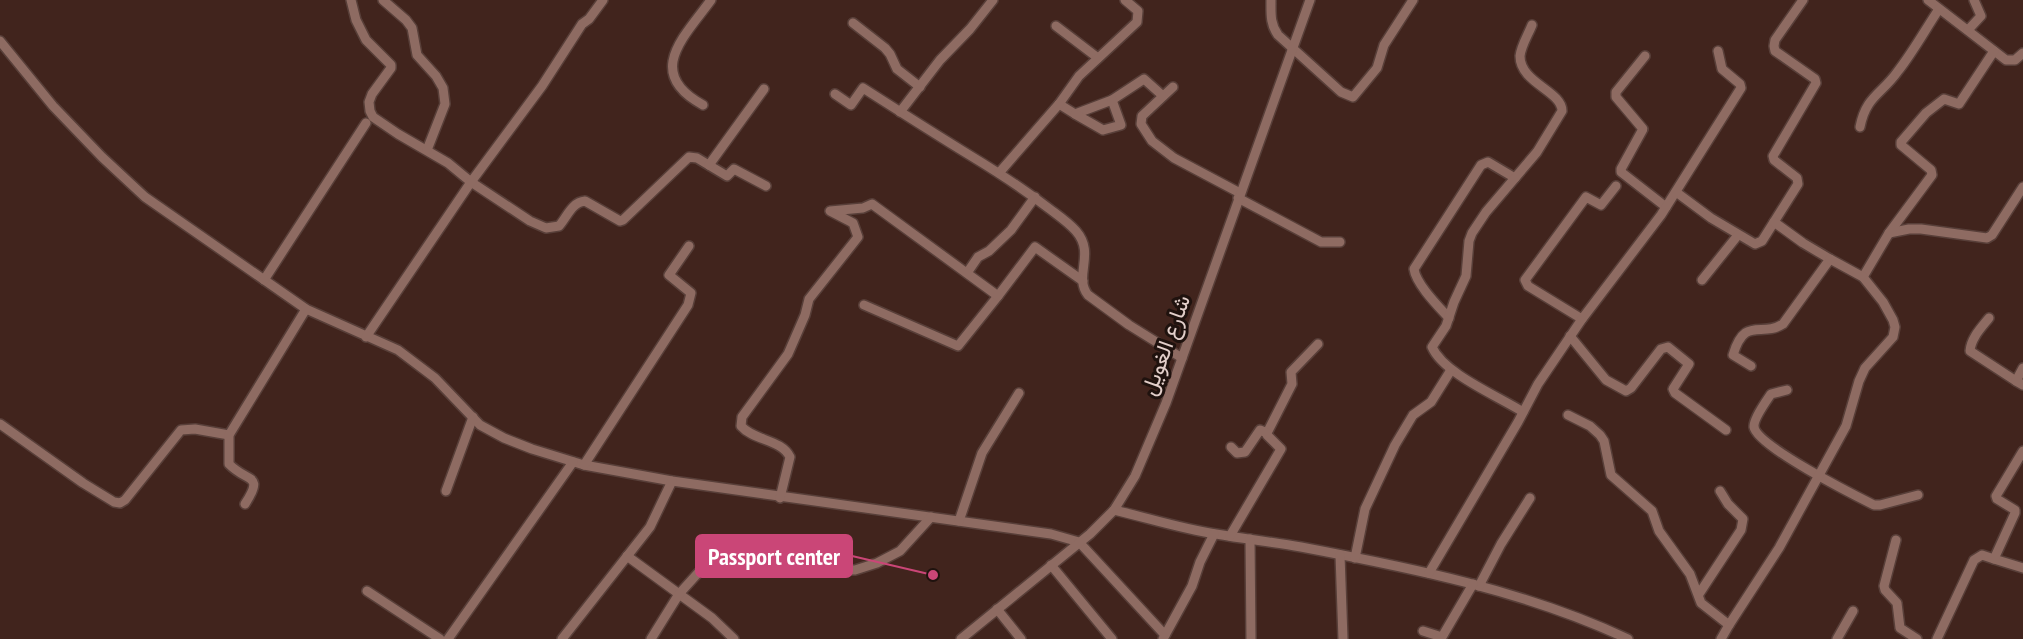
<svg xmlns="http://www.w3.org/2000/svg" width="2023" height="639" viewBox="0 0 2023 639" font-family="'PT Sans Narrow',Vazirmatn,sans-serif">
	<rect width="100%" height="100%" fill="#41241d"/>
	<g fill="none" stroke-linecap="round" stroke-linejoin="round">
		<defs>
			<g id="minor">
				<path d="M351,0L356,20L366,40L391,65V68L372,94L369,102L370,111L373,117L398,134L448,163L471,182L530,221L546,228L559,226C567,217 572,202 585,201L620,221L623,220L689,157L697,158L727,176L734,169L766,186"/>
				<polyline points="383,0 406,20 412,28 417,55 436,76 443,88 445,104 427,150"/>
				<path d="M1271,0C1271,14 1270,24 1278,35L1341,92L1353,97L1377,68L1384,45L1413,0"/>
				<polyline points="1928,0 2006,60 2015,60 2023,53"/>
				<polyline points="853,23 885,48 890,54 897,69 920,87"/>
				<polyline points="1056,26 1098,58"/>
				<polyline points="1968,30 1981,16 1974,0"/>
				<polyline points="0,41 53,106 102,157 145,197 306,309 398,350 435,378 480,425 504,438 532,449 584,465 672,481 1051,534 1079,542 1165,635"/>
				<polyline points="1645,56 1616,92 1616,97 1643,129 1621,169 1621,172 1666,207"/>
				<polyline points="1173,87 1142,116 1141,124 1152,141 1174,158 1240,193"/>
				<path d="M835,94L851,105L863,88C899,111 935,134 971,156C999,173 1025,190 1051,210C1059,216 1069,223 1076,231C1096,254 1073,276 1088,295L1129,325L1182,358"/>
				<polyline points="1059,104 1075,114 1112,100 1144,79 1163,96"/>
				<path d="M703,105C644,73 684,37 711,0"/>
				<polyline points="900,112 940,60 970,29 993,0"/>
				<polyline points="1075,114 1103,130 1121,125 1112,100"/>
				<path d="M1860,127C1866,96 1882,94 1898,71C1913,52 1925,30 1939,9"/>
				<polyline points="709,165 764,89"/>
				<polyline points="999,173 1059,104 1079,76 1137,22 1138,11 1125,0"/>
				<polyline points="1676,192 1711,218 1755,244 1762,241 1798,184 1797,178 1774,160 1773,156 1816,83 1815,79 1775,51 1774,46 1775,40 1803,0"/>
				<polyline points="1238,198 1321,242 1340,242"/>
				<polyline points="1889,233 1909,229 1921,229 1987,238 1992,235 2023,187"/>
				<polyline points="967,273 978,257 989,251 1011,230 1035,197"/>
				<polyline points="1863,277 1889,233 1932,175 1931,170 1901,145 1901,142 1926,113 1944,99 1959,104 1994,51"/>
				<polyline points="264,280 366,123"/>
				<polyline points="1702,280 1738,235"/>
				<polyline points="864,305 958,346 998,296"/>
				<path d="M1449,318C1438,306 1416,284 1414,269L1481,165L1488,162L1515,178"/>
				<path d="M1989,318C1981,328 1971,338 1970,351L2016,381"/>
				<polyline points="1582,319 1528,286 1525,280 1586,197 1601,205 1616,186"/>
				<polyline points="1570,336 1606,380 1626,391 1631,388 1661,349 1668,347 1689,364 1673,389 1675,393 1726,430"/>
				<polyline points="366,337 471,182 542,86 582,24 589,19 603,0"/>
				<path d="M1751,366L1733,355C1745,315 1761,338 1783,324L1830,259L1803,243L1774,222"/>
				<polyline points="2023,368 2016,381 2023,385"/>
				<path d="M1787,390L1771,394C1767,400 1753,419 1754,427C1757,446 1854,495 1874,505H1880L1918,495"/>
				<path d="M1523,412C1498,396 1444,374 1432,347L1446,326L1454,302L1466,276L1469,241L1472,233L1486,212L1537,152L1562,111C1562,91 1520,83 1520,56C1521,46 1528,35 1532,25"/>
				<polyline points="1568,415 1590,426 1600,435 1604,441 1611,475 1652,511 1659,531 1690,574 1701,603 1729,625 1721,639"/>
				<polyline points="0,424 83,483 114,502 120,503 125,500 181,430 195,429 229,435"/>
				<polyline points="1267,433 1292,384 1291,372 1318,344"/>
				<polyline points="584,465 688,305 691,293 669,275 689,246"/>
				<polyline points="446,491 473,417"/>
				<path d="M780,498L790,457C781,439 754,441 741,426L742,417L788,354L805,315L809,299L858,237L853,223L830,211L863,208L872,204L998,296L1035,247L1083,281"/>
				<path d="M245,504C265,473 247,483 229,464V435L306,309"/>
				<path d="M1114,510C1148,518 1182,529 1216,534C1244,539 1273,542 1301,547C1412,568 1526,591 1628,639"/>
				<polyline points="959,521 982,453 1019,393"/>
				<polyline points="1230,536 1281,449 1267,435 1267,433 1260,430 1245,452 1237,453 1231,447"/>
				<polyline points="1250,539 1251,639"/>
				<polyline points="1896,540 1884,586 1885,590 1897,603 1900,628 1917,639"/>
				<polyline points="1340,555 1343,639"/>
				<polyline points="627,556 712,618 734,639"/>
				<polyline points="1355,558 1365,509 1395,445 1413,415 1431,402 1451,370"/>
				<polyline points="1994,559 2023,568"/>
				<polyline points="1051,565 1112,639"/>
				<polyline points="1429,573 1518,422 1538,384 1582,319 1661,215 1741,88 1740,84 1722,69 1718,51"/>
				<polyline points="1479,586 1501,544 1530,498"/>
				<polyline points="367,591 440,639"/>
				<polyline points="1699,594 1741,530 1743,519 1728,504 1720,491"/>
				<polyline points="997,609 1021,639"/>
				<polyline points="1729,625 1779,548 1846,426 1859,381 1865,368 1893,337 1895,327 1893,320 1883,302 1863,277 1830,259"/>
				<polyline points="1423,631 1442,637 1473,584"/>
				<polyline points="448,639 573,462"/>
				<polyline points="562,639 650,527 672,481"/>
				<polyline points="651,639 679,594 698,573 714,565 734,561 750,561 792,569 855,570 877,563 900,551 931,517"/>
				<polyline points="961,639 1090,534 1114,510 1135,476 1166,403 1310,0"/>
				<polyline points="1163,639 1192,586 1200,562 1214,534"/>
				<polyline points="1837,639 1853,611"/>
				<polyline points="1937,639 1974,560 1982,555 1994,559 2015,513 2015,510 1997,499 1996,496 2023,451"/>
			</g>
		</defs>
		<use href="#minor" stroke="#583f39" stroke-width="12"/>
		<use href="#minor" stroke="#8e6b62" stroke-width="9"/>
	</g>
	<g text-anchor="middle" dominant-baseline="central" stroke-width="6" stroke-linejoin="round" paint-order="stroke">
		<g font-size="22" fill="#e3cfca" stroke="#1f120e">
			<text transform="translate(1165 345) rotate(-70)">شارع الغويل</text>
		</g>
	</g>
	<path fill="none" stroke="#ca4677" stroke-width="2" d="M933 575L852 556"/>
	<circle fill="#ca4677" stroke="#1f120e" stroke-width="2" cx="933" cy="575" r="6"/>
	<rect fill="#ca4677" stroke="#ca4677" stroke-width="2" x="696" y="535" width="156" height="42" rx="6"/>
	<g font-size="24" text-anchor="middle" font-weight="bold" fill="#fff">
		<text x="774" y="565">Passport center</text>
	</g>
</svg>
